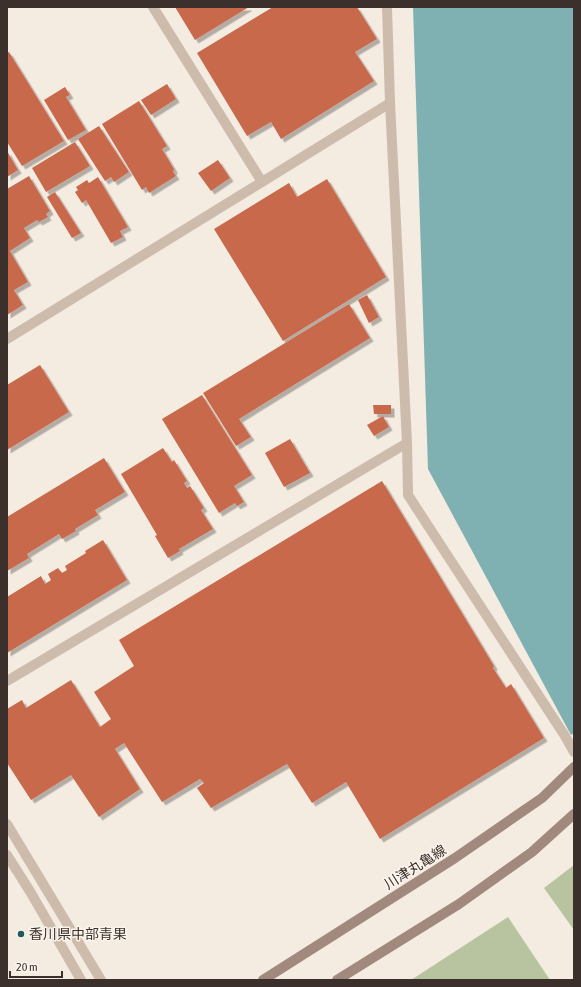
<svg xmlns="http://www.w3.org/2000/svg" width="581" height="987" viewBox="0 0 581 987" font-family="'Asap Condensed','Noto Sans JP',sans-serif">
	<defs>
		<filter id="shadow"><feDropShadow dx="3.5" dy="3.5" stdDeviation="0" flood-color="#0004"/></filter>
	</defs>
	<rect width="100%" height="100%" fill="#f4ebe1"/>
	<g fill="#b8c4a0">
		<polygon points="574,865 574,930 544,888"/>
		<polygon points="508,917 550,980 411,980"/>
	</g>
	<polygon fill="#7fb0b2" points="413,7 574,7 574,733 571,735 428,469"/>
	<g fill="#c8694b" filter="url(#shadow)">
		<polygon points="175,7 249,7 195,40"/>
		<polygon points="273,7 357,7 377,39 355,52 374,81 281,139 271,122 247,136 197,53"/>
		<polygon points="9,52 64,141 22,166 7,142 7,53"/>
		<polygon points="167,84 176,99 151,115 141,100"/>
		<polygon points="65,87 70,95 66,97 86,130 68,140 44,100"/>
		<polygon points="139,101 167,146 162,149 174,169 173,172 176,176 149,193 146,187 142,190 102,124"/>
		<polygon points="99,126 129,172 114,182 111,177 105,181 78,139"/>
		<polygon points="75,142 90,166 46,192 32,168"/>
		<polygon points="7,151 18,170 7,177"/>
		<polygon points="218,160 230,178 211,191 198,173"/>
		<polygon points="29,176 50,211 46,214 48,217 39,222 37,220 24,228 30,238 10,251 28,282 14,290 23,305 7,315 7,189"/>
		<polygon points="98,177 128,227 120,231 123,237 111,243 86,200 82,203 75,192 78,190 76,187 87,180 89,183"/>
		<polygon points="327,179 386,277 283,341 214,229 289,183 297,197"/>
		<polygon points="55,192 81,233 72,238 47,197"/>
		<polygon points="367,295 379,317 369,323 358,300"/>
		<polygon points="349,304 370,338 239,419 251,437 236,446 203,393"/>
		<polygon points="40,365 69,412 7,450 7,385"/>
		<polygon points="202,395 252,475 234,486 244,502 237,506 235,503 219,513 162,419"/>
		<polygon points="373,405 391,405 391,414 374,414"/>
		<polygon points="383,416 389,427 374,436 367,425"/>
		<polygon points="290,439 310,473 284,487 265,453"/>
		<polygon points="163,448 172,462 174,460 187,481 184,483 187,488 190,486 204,508 201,510 213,529 179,549 180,551 168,558 155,536 157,535 121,474"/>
		<polygon points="104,458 125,492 95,510 98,515 75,529 76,531 62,539 59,534 27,554 29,558 7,571 7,517"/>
		<polygon points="382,481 494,666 493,668 506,688 511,684 544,738 380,839 346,782 312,803 287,764 211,808 197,788 204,783 200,779 162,802 124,743 115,749 140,789 99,817 71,775 31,800 7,763 7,709 22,700 26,708 71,680 100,727 111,719 94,692 134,666 119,640"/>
		<polygon points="103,540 127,580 7,653 7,597 41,576 45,584 51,580 48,574 58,568 62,573 67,570 65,566 86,553 85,551"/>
	</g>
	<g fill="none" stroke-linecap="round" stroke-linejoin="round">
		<polyline stroke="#cdbbac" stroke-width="10" points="387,7 390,103 407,443 408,495 565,736 574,752"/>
		<g stroke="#cdbbac" stroke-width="10">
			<polyline points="153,7 262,182"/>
			<polyline points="7,339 390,103"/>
			<polyline points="7,681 407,443"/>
			<polyline points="7,824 101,980"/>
			<polyline points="7,855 31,893 81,980"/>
		</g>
		<g stroke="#a18a7d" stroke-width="10">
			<polyline points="263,980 455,858 542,798 574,767"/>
			<polyline points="337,980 459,904 532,852 574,814"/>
		</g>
	</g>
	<circle fill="#1f5a5e" stroke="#fbf5ee" stroke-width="1.5" cx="21" cy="934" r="4"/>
	<g text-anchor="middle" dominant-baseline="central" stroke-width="3" stroke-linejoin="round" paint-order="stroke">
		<g font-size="14" fill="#3b302b" stroke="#fbf5ee">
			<text transform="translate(415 867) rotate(-32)">川津丸亀線</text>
		</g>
		<g font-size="14" fill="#3b302b" stroke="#fbf5ee" text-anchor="start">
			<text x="29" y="934">香川県中部青果</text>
		</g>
	</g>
	<rect width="581" height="987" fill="none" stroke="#3b302b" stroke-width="16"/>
	<path d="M10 971v6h52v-6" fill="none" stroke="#3b302b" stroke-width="2"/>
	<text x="16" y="971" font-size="12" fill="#3b302b" stroke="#fbf5ee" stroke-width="3" paint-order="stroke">20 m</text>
</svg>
